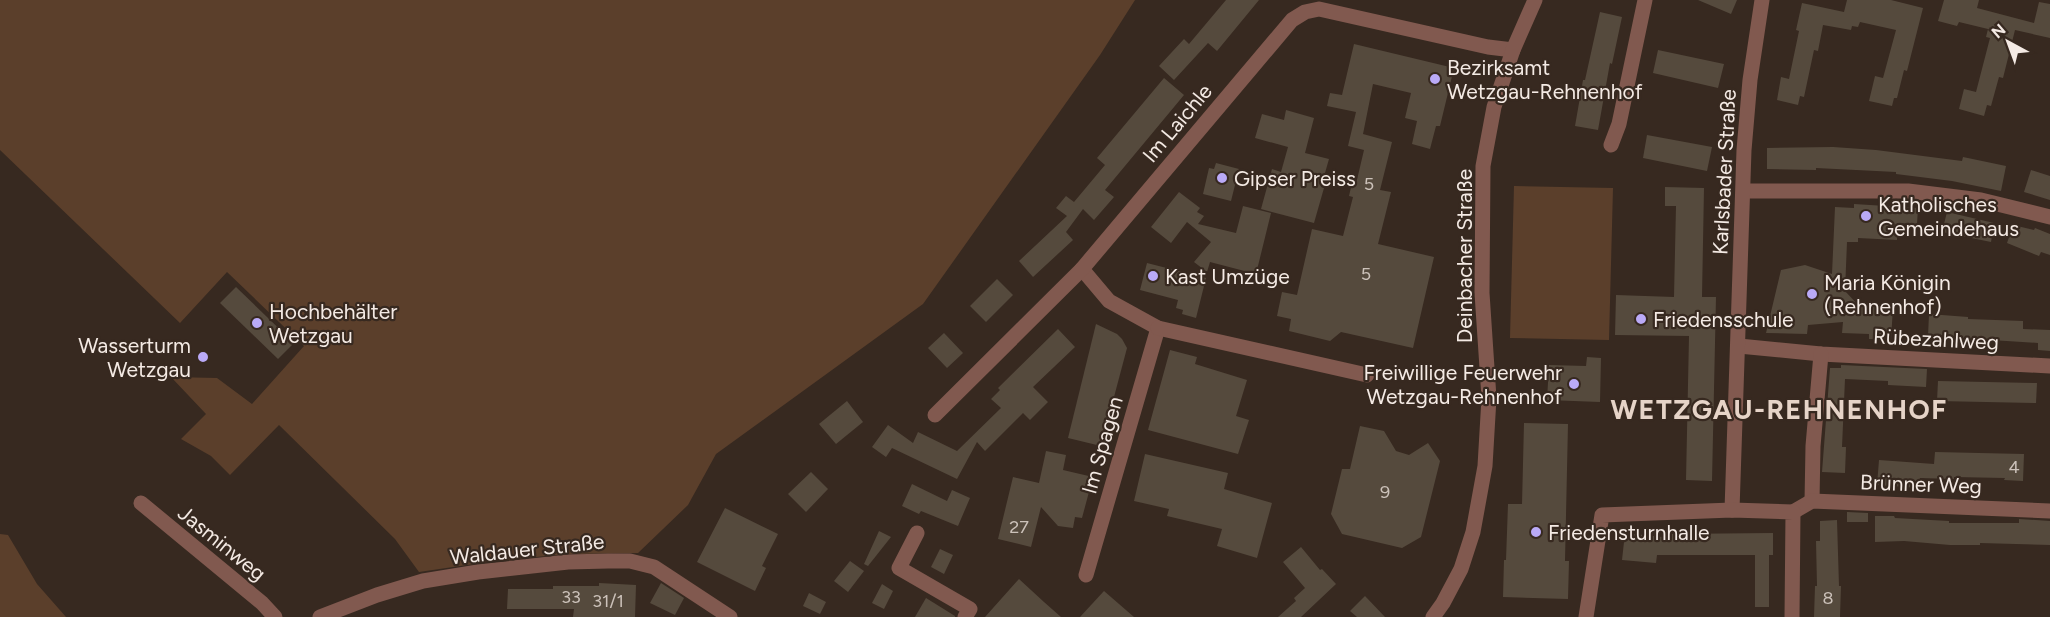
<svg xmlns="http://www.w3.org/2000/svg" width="2050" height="617" viewBox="0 0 2050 617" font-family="Figtree,sans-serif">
	<rect width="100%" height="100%" fill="#372920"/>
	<g fill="#5b3f2b">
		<polygon points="0,0 1135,0 1100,55 923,304 716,454 688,505 638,553 567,554 494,561 419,572 395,539 279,425 230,475 211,456 181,439 206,414 171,377 217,378 252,404 304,346 227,272 180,323 0,150"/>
		<polygon points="1514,186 1613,188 1609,340 1510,338"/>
		<polygon points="0,534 8,535 37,584 66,617 0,617"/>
	</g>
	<g fill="#554a3d">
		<polygon points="1226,0 1259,0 1217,51 1208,43 1174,80 1159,66 1184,39 1189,44"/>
		<polygon points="1698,0 1737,0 1731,14"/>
		<polygon points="1847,0 1891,0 1923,8 1907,71 1904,70 1897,98 1894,98 1892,106 1869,101 1875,76 1883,78 1896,30 1860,22 1858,27 1852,26 1851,30 1823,25 1818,51 1814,50 1804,97 1800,96 1798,105 1777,100 1781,77 1789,79 1799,31 1796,30 1802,3 1844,12"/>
		<polygon points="1944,0 1979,0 1977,8 2034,23 2039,2 2050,4 2050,38 2015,30 2003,78 1999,77 1991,106 1987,105 1984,116 1959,109 1964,89 1976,92 1990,38 1986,37 1988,29 1959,22 1957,26 1938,21"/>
		<polygon points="1600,12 1622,17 1612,64 1610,63 1598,130 1575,126 1583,80 1585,80"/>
		<polygon points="1354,44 1454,68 1440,126 1436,126 1430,149 1412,144 1417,121 1405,118 1411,93 1373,84 1363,134 1392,142 1380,190 1391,192 1378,244 1434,257 1413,348 1341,332 1330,341 1289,331 1291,319 1277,316 1282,292 1297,295 1312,229 1343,236 1353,197 1349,196 1352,183 1356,184 1364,150 1348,146 1356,112 1327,106 1330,93 1342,95"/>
		<polygon points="1658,50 1724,64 1718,88 1653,73"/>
		<polygon points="1164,78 1184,95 1105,190 1114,197 1094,220 1083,209 1066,232 1073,240 1033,277 1019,261 1067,216 1056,208 1066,196 1074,202 1105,165 1097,158"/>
		<polygon points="1286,110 1314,118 1305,153 1329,159 1321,187 1324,188 1314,223 1261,209 1272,169 1281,172 1288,147 1255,138 1262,114 1284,120"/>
		<polygon points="1647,135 1712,147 1707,171 1643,158"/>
		<polygon points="1833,147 1876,150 1962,161 1963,157 2006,166 2001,191 1952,181 1896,174 1896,172 1816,168 1816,170 1767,169 1767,148"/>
		<polygon points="1216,163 1239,169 1231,201 1203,194 1209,168 1214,169"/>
		<polygon points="2031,170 2050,176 2050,200 2024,192"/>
		<polygon points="1665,187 1704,188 1702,297 1716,297 1712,481 1686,480 1689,336 1615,335 1616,295 1674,297 1676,206 1665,206"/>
		<polygon points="1179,192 1200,208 1197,212 1204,216 1198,224 1236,233 1243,206 1271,213 1256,274 1210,262 1207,272 1194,262 1211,242 1187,222 1171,243 1151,227"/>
		<polygon points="1854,204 1918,208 1917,224 1897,223 1897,240 1858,238 1858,242 1847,242 1845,291 1859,306 1893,307 1891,340 1869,339 1869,334 1842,333 1843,322 1808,325 1807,334 1766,333 1781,270 1805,265 1832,274 1835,207 1854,208"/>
		<polygon points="1947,212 1994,223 1991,242 1942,232"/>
		<polygon points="2013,225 2034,230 2035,228 2050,234 2050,255 2041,252 2039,256 2007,243"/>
		<polygon points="1147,263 1206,278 1196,318 1182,314 1183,310 1176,308 1178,300 1140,290"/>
		<polygon points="997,279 1013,295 986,322 970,306"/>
		<polygon points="236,287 294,343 278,359 220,303"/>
		<polygon points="1929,314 1968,317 1968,319 2023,321 2023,329 2050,330 2050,351 2038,350 2038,343 1928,336"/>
		<polygon points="1096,324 1117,334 1122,339 1127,348 1101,446 1068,438"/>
		<polygon points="1058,329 1075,347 1033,387 1048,402 1030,420 1023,413 985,451 977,442 957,479 892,448 886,457 872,447 888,425 913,443 918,432 957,451 1001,408 991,399 1000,390 998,388"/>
		<polygon points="944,333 963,353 947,368 928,348"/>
		<polygon points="1170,350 1197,357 1195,364 1247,380 1236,416 1249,420 1238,454 1148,430"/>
		<polygon points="1587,357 1601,358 1600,402 1547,400 1549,365 1586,366"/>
		<polygon points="1841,365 1927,369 1926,387 1888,385 1888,381 1845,379 1842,447 1846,447 1845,473 1822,472 1830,368 1841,368"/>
		<polygon points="1938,381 2037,383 2036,403 1937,401"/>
		<polygon points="847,401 863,422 836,444 819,424"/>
		<polygon points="1524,423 1568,424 1565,561 1569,561 1568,599 1503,597 1504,560 1506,560 1508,504 1522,504"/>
		<polygon points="1360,426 1384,431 1396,451 1409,455 1428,443 1440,461 1421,537 1402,548 1342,534 1331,514 1342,469 1350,469"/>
		<polygon points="1046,451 1066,455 1063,470 1093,477 1082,518 1075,517 1073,528 1058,526 1041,507 1031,547 998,539 1013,477 1039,483"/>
		<polygon points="1935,452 2024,454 2023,481 2004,480 2005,478 1954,477 1954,479 1920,478 1919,488 1877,485 1879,460 1934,464"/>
		<polygon points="1145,454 1228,473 1224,489 1272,503 1257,558 1217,546 1222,529 1167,516 1169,509 1134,501"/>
		<polygon points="811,472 828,489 806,512 788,494"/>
		<polygon points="912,484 947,501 952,490 970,498 958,526 921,511 919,514 902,506"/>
		<polygon points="725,508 778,534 762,566 766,568 755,591 697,562"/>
		<polygon points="1847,512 1868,513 1868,522 1847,522"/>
		<polygon points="1875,516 1894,516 1895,518 1949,521 1949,523 2019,523 2019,519 2050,521 2050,545 1980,543 1980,545 1950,545 1904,541 1875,542"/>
		<polygon points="1837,520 1839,586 1841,586 1840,617 1814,617 1815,586 1817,586 1816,541 1820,541 1820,521"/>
		<polygon points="879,531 891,537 868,566 864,564"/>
		<polygon points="1625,533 1672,538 1672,534 1773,533 1773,555 1769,555 1769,607 1755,607 1755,555 1657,555 1656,563 1622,560"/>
		<polygon points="1301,547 1320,570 1322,569 1336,584 1301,617 1278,617 1296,601 1294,598 1305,588 1283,562"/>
		<polygon points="940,549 953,555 944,574 931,567"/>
		<polygon points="850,561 864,571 848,592 834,581"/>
		<polygon points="1019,579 1044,602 1061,617 985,617"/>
		<polygon points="599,583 636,585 635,617 573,617 574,609 507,609 508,589 553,589 553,586 599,586"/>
		<polygon points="661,583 684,598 675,615 650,603"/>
		<polygon points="882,584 893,591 884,609 872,603"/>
		<polygon points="1104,591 1134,617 1080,617"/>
		<polygon points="809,593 826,602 820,614 803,606"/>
		<polygon points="1365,596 1385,617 1357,617 1350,611"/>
		<polygon points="926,598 955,616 955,617 915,617"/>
	</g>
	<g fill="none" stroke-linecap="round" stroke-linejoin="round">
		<g stroke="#81594f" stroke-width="15">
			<polyline points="1611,145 1619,124 1645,0"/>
			<polyline points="1744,191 1908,191 1981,200 2050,217"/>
			<polyline points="1082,269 1109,301 1158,328 1086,575"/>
			<polyline points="1158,328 1367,375"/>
			<polyline points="1739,346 1821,354 2050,366"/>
			<polyline points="935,415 1082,269 1292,20 1305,12 1319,9 1488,47 1513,50"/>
			<polyline points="1812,501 1813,446 1821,354"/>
			<polyline points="141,503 262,603 275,617"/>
			<polyline points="1732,510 1744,150 1750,80 1762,0"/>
			<polyline points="1793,512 1812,501 2050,511"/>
			<polyline points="917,533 899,568 970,609 965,617"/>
			<polyline points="320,617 377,595 423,581 478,572 568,562 608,561 630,561 654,567 730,617"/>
			<polyline points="1586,617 1602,515 1732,510 1793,512 1792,617"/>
		</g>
		<polyline stroke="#81594f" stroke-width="15" points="1433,617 1443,603 1461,569 1473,532 1485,466 1489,398 1482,293 1483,166 1494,107 1513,50 1535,0"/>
	</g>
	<g fill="#baaaf7" stroke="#372920" stroke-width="2">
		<circle cx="1435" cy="79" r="6"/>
		<circle cx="1222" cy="178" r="6"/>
		<circle cx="1866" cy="216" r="6"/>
		<circle cx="1153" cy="276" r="6"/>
		<circle cx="1812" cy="294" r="6"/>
		<circle cx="1641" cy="319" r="6"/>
		<circle cx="257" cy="323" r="6"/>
		<circle cx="203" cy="357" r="6"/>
		<circle cx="1574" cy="384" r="6"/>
		<circle cx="1536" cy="532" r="6"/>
	</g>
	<g text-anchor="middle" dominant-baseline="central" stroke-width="4.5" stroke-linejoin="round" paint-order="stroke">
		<g font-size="18" fill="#ccc2ba">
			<text x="1369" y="184">5</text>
			<text x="1366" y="274">5</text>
			<text x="2014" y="467">4</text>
			<text x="1385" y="492">9</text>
			<text x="1019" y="527">27</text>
			<text x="571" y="597">33</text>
			<text x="1828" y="598">8</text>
			<text x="608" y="601">31/1</text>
		</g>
		<g font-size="21" fill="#f4eae4" stroke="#372920" text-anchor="start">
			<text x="1447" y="67">Bezirksamt<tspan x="1447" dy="24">Wetzgau-Rehnenhof</tspan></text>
			<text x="1234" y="178">Gipser Preiss</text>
			<text x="1878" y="204">Katholisches<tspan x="1878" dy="24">Gemeindehaus</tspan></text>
			<text x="1165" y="276">Kast Umzüge</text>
			<text x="1824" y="282">Maria Königin<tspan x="1824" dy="24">(Rehnenhof)</tspan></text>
			<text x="269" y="311">Hochbehälter<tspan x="269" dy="24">Wetzgau</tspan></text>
			<text x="1653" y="319">Friedensschule</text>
			<text x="191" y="345" text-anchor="end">Wasserturm<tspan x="191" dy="24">Wetzgau</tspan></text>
			<text x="1562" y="372" text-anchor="end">Freiwillige Feuerwehr<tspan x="1562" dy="24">Wetzgau-Rehnenhof</tspan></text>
			<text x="1548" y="532">Friedensturnhalle</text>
		</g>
		<g font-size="21" fill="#f4eae4" stroke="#372920">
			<text transform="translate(1177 123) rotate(-50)">Im Laichle</text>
			<text transform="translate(1724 172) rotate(-87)">Karlsbader Straße</text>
			<text transform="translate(1464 256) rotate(-90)">Deinbacher Straße</text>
			<text transform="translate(1936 339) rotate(3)">Rübezahlweg</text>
			<text transform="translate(1102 445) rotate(-74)">Im Spagen</text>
			<text transform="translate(1921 484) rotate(2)">Brünner Weg</text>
			<text transform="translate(222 543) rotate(39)">Jasminweg</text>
			<text transform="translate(527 549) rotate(-6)">Waldauer Straße</text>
		</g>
		<g font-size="27" font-weight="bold" letter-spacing="1.5" fill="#e6d4c8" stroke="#372920">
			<text x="1779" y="409">WETZGAU-REHNENHOF</text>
		</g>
	</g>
	<g transform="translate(2008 42) rotate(319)" stroke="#372920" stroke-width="4.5" paint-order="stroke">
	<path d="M0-4.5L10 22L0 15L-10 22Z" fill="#f4eae4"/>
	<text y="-9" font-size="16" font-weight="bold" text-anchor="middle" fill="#f4eae4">N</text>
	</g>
</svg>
